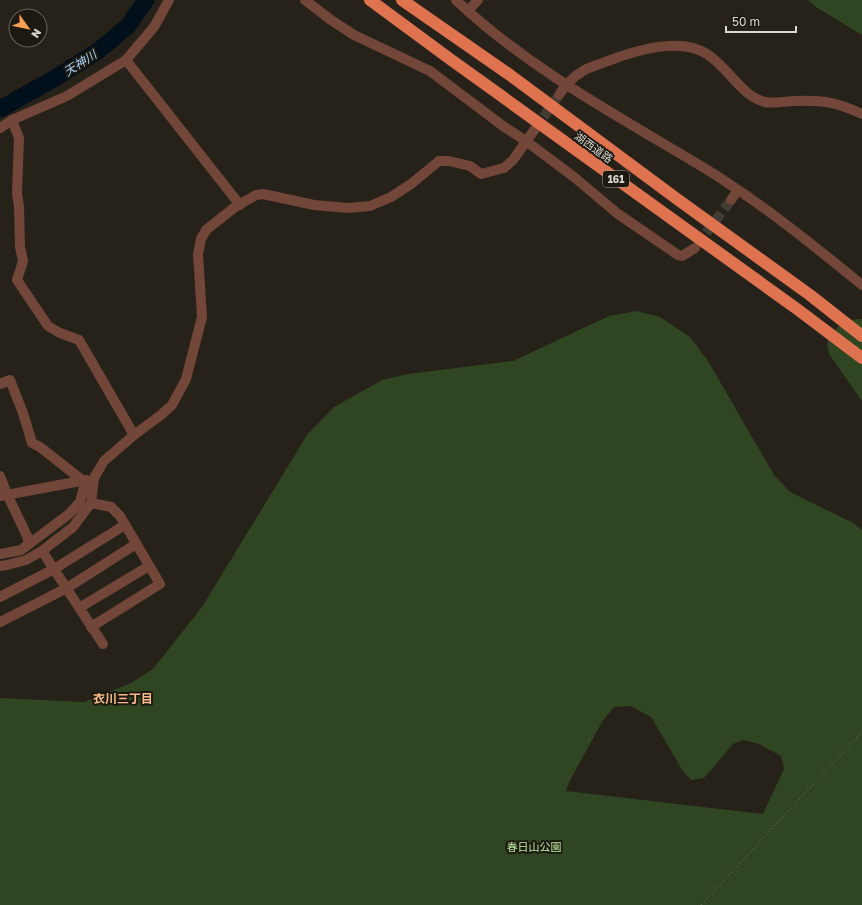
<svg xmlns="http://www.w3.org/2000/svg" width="862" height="905" viewBox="0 0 862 905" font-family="'Golos Text','Noto Sans JP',sans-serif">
	<rect width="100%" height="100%" fill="#26221a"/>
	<g fill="#304521" fill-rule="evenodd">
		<polygon points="808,0 862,0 862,35 816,7"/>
		<path d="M637,311L660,317L690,337L708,361L774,475L790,492L853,523L862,530V905H0V698L84,702L131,683L153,669L202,607L307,435L334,407L382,380L408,374L513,361L609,316ZM631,706L651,717L683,771L691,780L704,778L733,744L743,740L759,744L781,756L784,769L763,814L566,791L569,782L602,722L614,707Z"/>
		<path d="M862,319V401L829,354L827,343C838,326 840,320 862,319Z"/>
	</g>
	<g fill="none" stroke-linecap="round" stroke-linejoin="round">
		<polyline stroke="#02101c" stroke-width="17" points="0,109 57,77 98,51 128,26 146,0"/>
		<g stroke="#413d35" stroke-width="10" stroke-dasharray="10 5" stroke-linecap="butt">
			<polyline points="535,129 559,95"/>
			<polyline points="697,245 731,200"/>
		</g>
		<polyline stroke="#605d56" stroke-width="1.5" stroke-dasharray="1 3" stroke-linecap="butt" points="701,905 862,732"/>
		<g stroke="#724638" stroke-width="10">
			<polyline points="305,0 331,20 354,35 430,71 503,126 526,141 574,177 618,214 678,255 682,256 695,248"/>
			<path d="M456,0C530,70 620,117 706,169C761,203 812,244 862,285"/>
			<polyline points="468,11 478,0"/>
			<polyline points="126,60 240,205"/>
			<path d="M559,95C565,85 573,77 583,71C589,67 598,65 605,62C634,51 679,36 707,54C727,66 742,97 765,102C774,104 785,101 795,101C823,100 836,102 862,114"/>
			<polyline points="12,120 19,138 17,193 19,207 20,247 23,261 17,280 48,326 60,333 79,340 134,435"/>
			<polyline points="0,128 12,120 67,96 126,60 154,27 169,0"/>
			<polyline points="731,200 738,190"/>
			<polyline points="0,384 10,380 23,413 32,443 40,447 82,480"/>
			<polyline points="0,476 7,494 27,536 29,544"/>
			<polyline points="0,496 86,480"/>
			<polyline points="91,503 111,507 120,516 160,584 91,627"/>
			<polyline points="42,551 103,644"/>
			<polyline points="0,554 21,550 69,514 80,502 86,480"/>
			<polyline points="0,566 7,565 26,560 42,551 73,527 91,503 94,478 104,461 134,435 161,415 172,405 186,379 202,317 198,254 201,239 206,230 235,207 256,195 263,194 314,205 348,208 370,206 391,197 411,184 439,161 449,161 470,166 481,174 504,168 513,160 535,129"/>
			<polyline points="0,597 54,569 125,525"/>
			<polyline points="79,608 149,566"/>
			<polyline points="0,622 67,588 136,544"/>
		</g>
		<g stroke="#df724f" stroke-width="12">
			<polyline points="370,0 450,59 797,309 862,358"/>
			<polyline points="402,0 510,75 677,199 810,295 862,336"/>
		</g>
	</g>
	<g text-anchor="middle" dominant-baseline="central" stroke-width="4" stroke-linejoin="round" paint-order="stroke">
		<rect fill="#1c1911" stroke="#a09e97" stroke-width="1" x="603" y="171" width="26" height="16" rx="3"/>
		<g font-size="10" font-weight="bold" fill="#d9d7d1">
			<text x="616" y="179">161</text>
		</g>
		<g font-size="11" fill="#d9d7d1" stroke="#1c1911">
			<text transform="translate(594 147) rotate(36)">湖西道路</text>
		</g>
		<g font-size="11" fill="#bceb9d" stroke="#1c1911">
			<text x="534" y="846">春日山公園</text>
		</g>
		<g font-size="12" font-style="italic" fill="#a4d1f5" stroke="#1c1911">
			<text transform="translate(80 63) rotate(-33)">天神川</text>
		</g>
		<g font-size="12" font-weight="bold" fill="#f9b986" stroke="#1c1911">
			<text x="123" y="698">衣川三丁目</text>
		</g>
	</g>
	<g transform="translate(28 28) rotate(123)"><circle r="19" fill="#1c1911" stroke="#68655e"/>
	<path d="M0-3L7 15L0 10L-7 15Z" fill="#fa9f4f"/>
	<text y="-6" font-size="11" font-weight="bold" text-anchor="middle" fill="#d9d7d1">N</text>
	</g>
	<path d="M726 26v6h70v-6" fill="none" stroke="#d9d7d1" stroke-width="2"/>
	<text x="732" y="26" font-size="12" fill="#d9d7d1" stroke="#1c1911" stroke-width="3" paint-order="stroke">50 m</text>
</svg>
